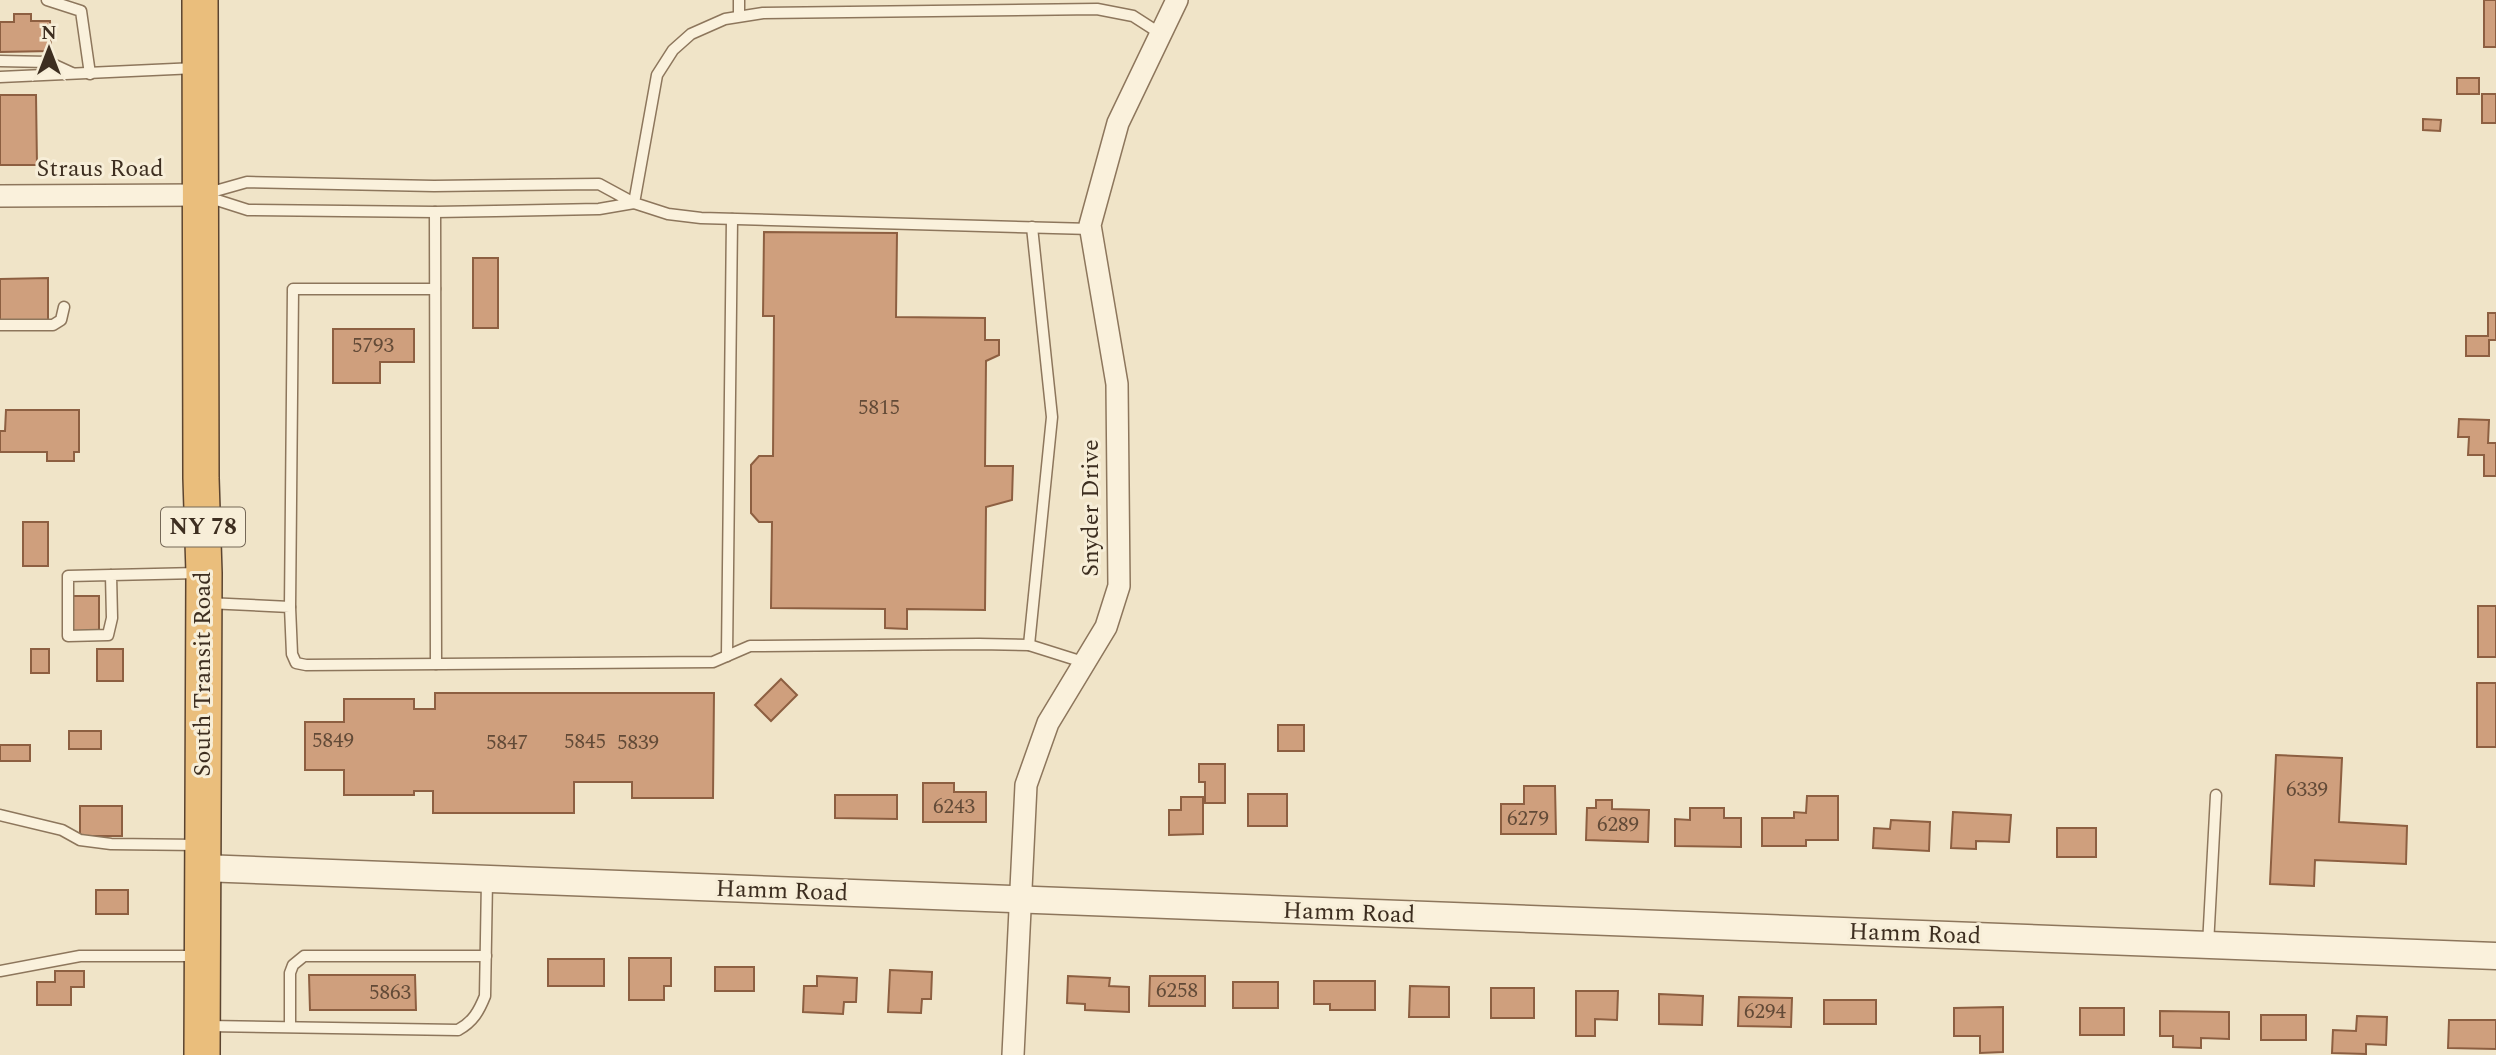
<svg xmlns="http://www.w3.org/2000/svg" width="2496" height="1055" viewBox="0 0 2496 1055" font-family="Spectral,serif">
	<rect width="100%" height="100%" fill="#f0e4c8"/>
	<g fill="#cf9f7d" stroke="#8d5f41" stroke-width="2">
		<rect x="2484" y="0" width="12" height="47"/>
		<polygon points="14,14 31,14 31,21 50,21 51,51 0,52 0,22 14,22"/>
		<rect x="2457" y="78" width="22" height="16"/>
		<rect x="2482" y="94" width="14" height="29"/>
		<polygon points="0,95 36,95 37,165 0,165"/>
		<polygon points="2423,119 2441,120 2440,131 2423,130"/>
		<polygon points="764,232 897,233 896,317 985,318 985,340 999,340 999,355 986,361 985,466 1013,466 1012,500 986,507 985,610 907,609 907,629 885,628 885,609 771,608 772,522 759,522 751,513 751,465 759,456 773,456 774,316 763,316"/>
		<rect x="473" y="258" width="25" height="70"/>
		<polygon points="48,278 48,320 0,320 0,279"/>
		<polygon points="2488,313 2496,313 2496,340 2489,340 2489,356 2466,356 2466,336 2488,336"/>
		<polygon points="333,329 414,329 414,362 380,362 380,383 333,383"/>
		<polygon points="6,410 79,410 79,452 74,452 74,461 47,461 47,452 0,452 0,431 5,431"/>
		<polygon points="2459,419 2489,420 2488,443 2496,443 2496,476 2484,476 2484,455 2468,455 2469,437 2458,437"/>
		<rect x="23" y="522" width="25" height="44"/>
		<rect x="72" y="596" width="27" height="38"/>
		<rect x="2478" y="606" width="18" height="51"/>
		<rect x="31" y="649" width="18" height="24"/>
		<rect x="97" y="649" width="26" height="32"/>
		<polygon points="781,679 797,695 771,721 755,705"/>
		<rect x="2477" y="683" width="19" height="64"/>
		<polygon points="435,693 714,693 713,798 632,798 632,782 574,782 574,813 433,813 433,791 414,791 414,795 344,795 344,770 305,770 305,722 344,722 344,699 414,699 414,709 435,709"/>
		<rect x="1278" y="725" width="26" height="26"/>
		<rect x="69" y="731" width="32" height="18"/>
		<rect x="0" y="745" width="30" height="16"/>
		<polygon points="2276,755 2342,758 2339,822 2407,826 2406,864 2315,860 2314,886 2270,884"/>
		<polygon points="1199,764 1225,764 1225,803 1205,803 1205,782 1199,782"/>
		<polygon points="923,783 954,783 954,792 986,792 986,822 923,822"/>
		<polygon points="1524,786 1555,786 1556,834 1501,834 1501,804 1524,804"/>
		<rect x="1248" y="794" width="39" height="32"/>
		<polygon points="835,795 897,795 897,819 835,818"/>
		<polygon points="1807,796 1838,796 1838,840 1806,840 1806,846 1762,846 1762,818 1794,818 1794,812 1806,813"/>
		<polygon points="1181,797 1203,797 1203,834 1169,835 1169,810 1181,810"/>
		<polygon points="1596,800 1612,800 1612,809 1649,810 1648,842 1586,840 1587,808 1596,808"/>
		<rect x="80" y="806" width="42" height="30"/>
		<polygon points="1690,808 1724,808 1724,818 1741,818 1741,847 1675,846 1675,819 1690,820"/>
		<polygon points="1953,812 2011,815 2009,842 1976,841 1976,849 1951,848"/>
		<polygon points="1891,820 1930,822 1929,851 1873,848 1874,828 1890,829"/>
		<rect x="2057" y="828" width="39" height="29"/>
		<rect x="96" y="890" width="32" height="24"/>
		<polygon points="629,958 671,958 671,986 664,986 664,1000 629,1000"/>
		<rect x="548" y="959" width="56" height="27"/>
		<rect x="715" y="967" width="39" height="24"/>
		<polygon points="890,970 932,972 931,999 922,999 921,1013 888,1012"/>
		<polygon points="55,971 84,971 84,987 71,987 71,1005 37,1005 37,982 55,982"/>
		<polygon points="309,975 415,975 416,1010 310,1010"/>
		<polygon points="817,976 857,978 856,1002 844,1002 843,1014 803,1012 804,986 817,986"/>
		<polygon points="1068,976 1110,978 1109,986 1129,987 1129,1012 1085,1010 1085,1004 1067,1003"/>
		<polygon points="1150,976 1205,976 1205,1006 1149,1006"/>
		<polygon points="1314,981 1375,981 1375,1010 1330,1010 1330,1004 1314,1004"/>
		<rect x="1233" y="982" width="45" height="26"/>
		<polygon points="1410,986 1449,987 1449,1017 1409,1017"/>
		<rect x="1491" y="988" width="43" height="30"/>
		<polygon points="1576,991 1618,991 1617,1020 1595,1019 1595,1036 1576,1036"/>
		<polygon points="1659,994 1703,996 1702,1025 1659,1024"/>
		<polygon points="1739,997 1792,998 1791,1027 1738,1026"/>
		<rect x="1824" y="1000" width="52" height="24"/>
		<polygon points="2003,1007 2003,1052 1980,1053 1980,1036 1954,1036 1954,1008"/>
		<rect x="2080" y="1008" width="44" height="27"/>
		<polygon points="2160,1011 2229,1012 2229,1039 2201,1038 2201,1048 2173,1047 2173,1036 2160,1036"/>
		<rect x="2261" y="1015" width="45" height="25"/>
		<polygon points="2357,1016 2387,1017 2386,1045 2366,1044 2366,1054 2332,1053 2333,1030 2356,1031"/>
		<polygon points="2449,1020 2496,1020 2496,1049 2448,1048"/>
	</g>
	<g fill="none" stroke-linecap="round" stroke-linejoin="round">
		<defs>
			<g id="service">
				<polyline points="47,0 81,11 90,74"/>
				<polyline points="739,0 739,16"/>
				<polyline points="0,61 48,62 72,73"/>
				<polyline points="0,77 196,68"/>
				<polygon points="247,182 434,186 599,184 634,203 599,209 435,212 248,210 201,195"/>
				<polyline points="435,212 436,664"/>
				<polyline points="1091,229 701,218 668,214 634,203 657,75 673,50 691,34 725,19 763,13 1097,9 1133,16 1161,34"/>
				<polyline points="0,325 53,325 61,320 64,307"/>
				<polyline points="111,575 112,618 108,635 68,636 68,576 198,573"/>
				<polyline points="207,603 290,607 292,654 296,663 306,665 713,662 750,646 979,644 1029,645 1083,662"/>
				<polyline points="290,607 293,289 435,289"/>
				<polyline points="1029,645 1052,417 1032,227"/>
				<polyline points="727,656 732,219"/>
				<polyline points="0,815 62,830 80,840 111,844 199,845"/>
				<polyline points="2208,945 2216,795"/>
				<polyline points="0,971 80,956 199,956"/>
				<path d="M208,1026L458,1030C473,1022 479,1011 485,996L487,880"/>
				<polyline points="290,1026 290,973 293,965 304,956 486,956"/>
			</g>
			<g id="minor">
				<polyline points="0,196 201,195"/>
				<polyline points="1013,1055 1026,785 1048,723 1106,627 1119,586 1117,384 1090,225 1118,123 1177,0"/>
			</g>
			<polyline id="tertiary" points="202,868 2496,956"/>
			<polyline id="trunk" points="200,0 201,478 204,573 202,1055"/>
		</defs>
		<use href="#service" stroke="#8d765c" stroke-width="13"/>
		<use href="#minor" stroke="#8d765c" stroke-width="24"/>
		<use href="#tertiary" stroke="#8d765c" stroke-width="29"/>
		<use href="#trunk" stroke="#5b4430" stroke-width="38"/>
		<use href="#service" stroke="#faf1dc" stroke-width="10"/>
		<use href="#minor" stroke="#faf1dc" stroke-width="21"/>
		<use href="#tertiary" stroke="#faf1dc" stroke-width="26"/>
		<use href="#trunk" stroke="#eabe7c" stroke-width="35"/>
	</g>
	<g text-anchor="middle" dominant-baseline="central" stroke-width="6" stroke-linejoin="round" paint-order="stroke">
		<g font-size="21" fill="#624a37">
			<text x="373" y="346">5793</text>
			<text x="879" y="408">5815</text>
			<text x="333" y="741">5849</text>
			<text x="585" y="742">5845</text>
			<text x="507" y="743">5847</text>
			<text x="638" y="743">5839</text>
			<text x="2307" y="790">6339</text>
			<text x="954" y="807">6243</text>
			<text x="1528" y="819">6279</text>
			<text x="1618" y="825">6289</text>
			<text x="1177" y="991">6258</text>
			<text x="390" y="993">5863</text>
			<text x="1765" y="1012">6294</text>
		</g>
		<rect fill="#f7eed8" stroke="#756857" stroke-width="2" x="161" y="507.5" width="84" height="39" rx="5"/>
		<g font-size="23" font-weight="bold" fill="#3d2e20">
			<text x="203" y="527">NY 78</text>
		</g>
		<g font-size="24" fill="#3d2e20" stroke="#f7eed8">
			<text x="100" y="169">Straus Road</text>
			<text transform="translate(1091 508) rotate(-90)">Snyder Drive</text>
			<text transform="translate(203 674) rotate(-90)">South Transit Road</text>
			<text transform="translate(782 891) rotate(2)">Hamm Road</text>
			<text transform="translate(1349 913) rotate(2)">Hamm Road</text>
			<text transform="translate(1915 934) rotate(2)">Hamm Road</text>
		</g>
	</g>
	<g transform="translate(49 49)" stroke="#f7eed8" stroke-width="5" paint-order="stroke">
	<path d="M0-5L12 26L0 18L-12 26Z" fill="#3d2e20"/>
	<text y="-10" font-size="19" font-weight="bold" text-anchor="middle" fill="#3d2e20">N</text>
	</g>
</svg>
